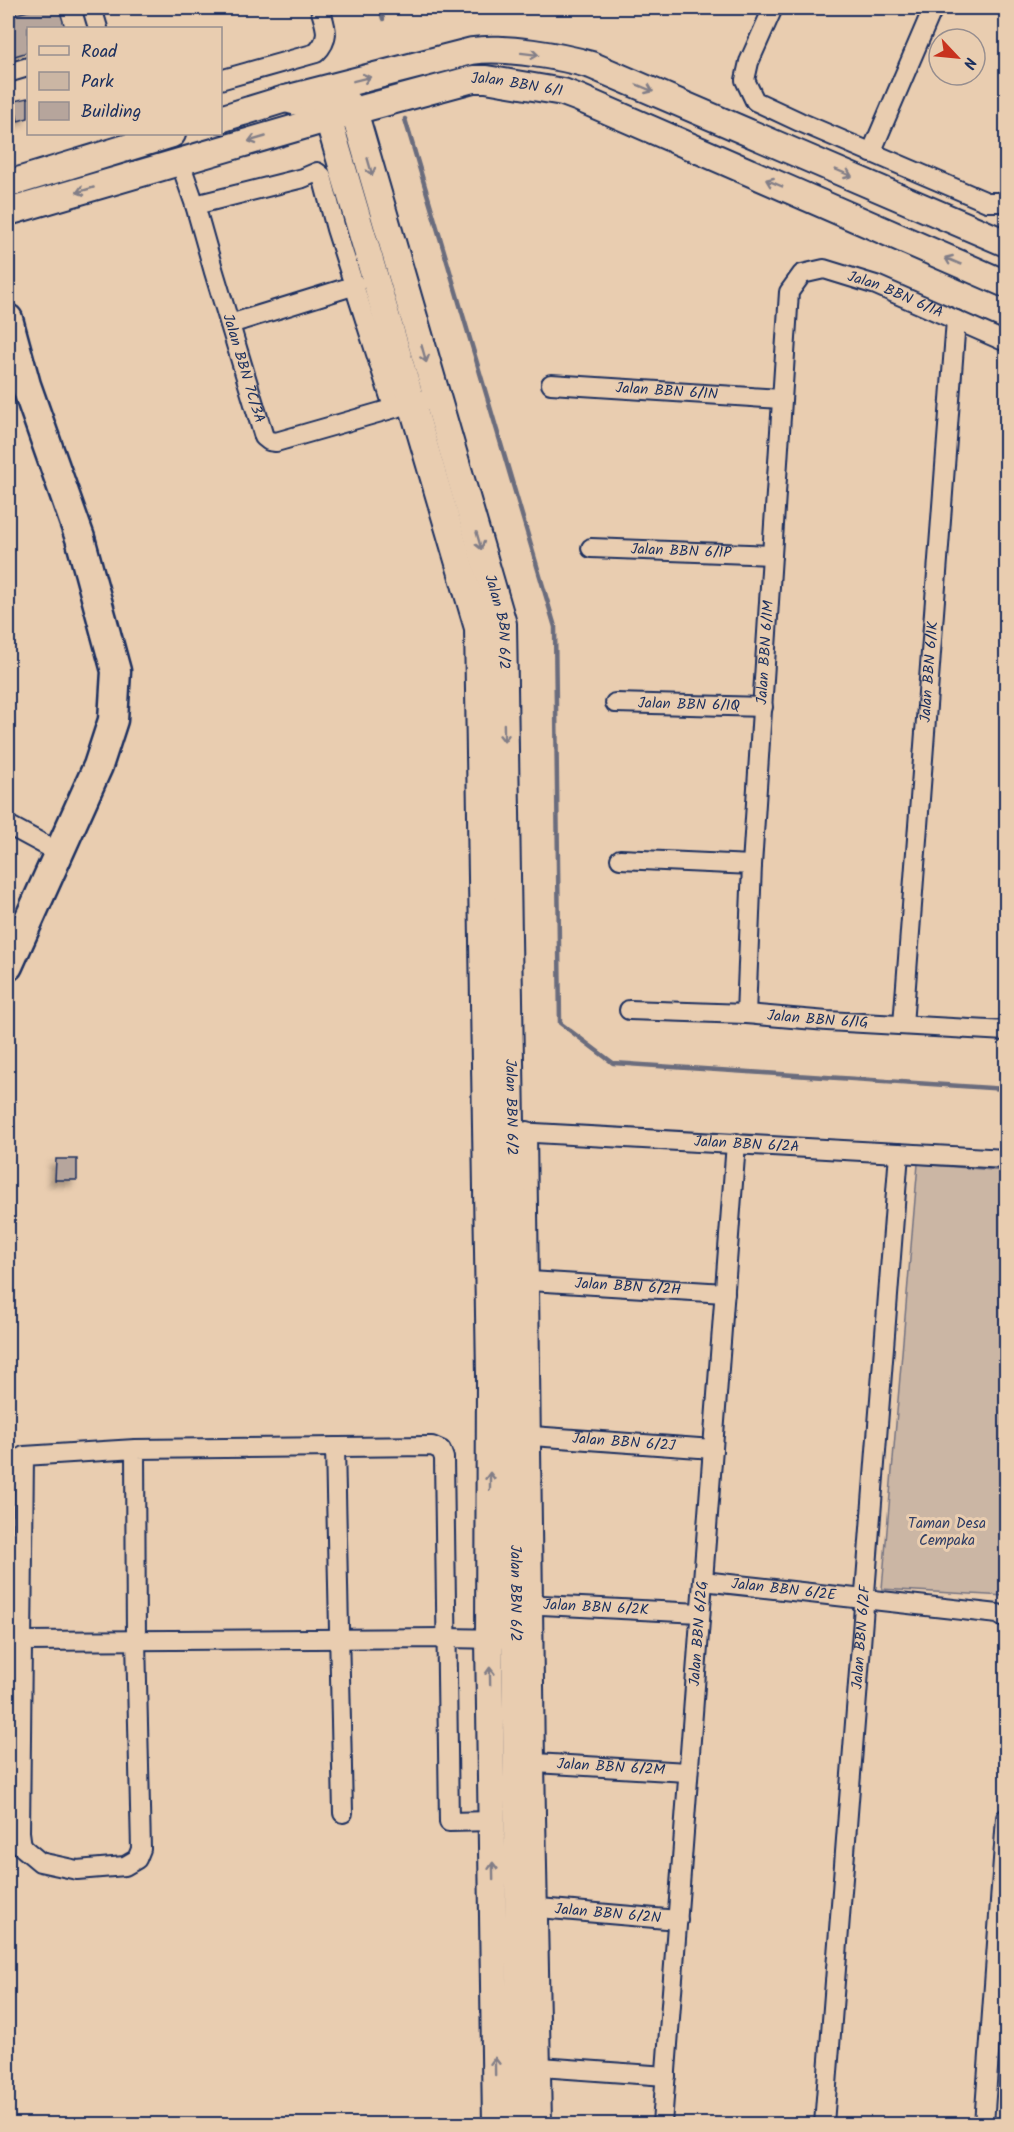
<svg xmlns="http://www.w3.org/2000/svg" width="1014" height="2132" viewBox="0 0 1014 2132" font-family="Kalam,sans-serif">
	<defs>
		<filter id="shadow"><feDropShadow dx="-5.5" dy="5.5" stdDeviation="3" flood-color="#0004"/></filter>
	</defs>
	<rect width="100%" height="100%" fill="#e9cdb0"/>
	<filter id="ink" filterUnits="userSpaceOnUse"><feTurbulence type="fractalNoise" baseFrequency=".0167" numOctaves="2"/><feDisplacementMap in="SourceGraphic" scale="12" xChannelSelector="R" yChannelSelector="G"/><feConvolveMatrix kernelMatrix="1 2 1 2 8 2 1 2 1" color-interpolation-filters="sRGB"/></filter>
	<g filter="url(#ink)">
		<polygon fill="#cbb6a4" stroke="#737281" stroke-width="1.5" points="918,1164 1006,1171 1006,1596 882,1589"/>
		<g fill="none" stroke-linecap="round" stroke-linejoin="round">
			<g stroke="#6a6c7d" stroke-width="4.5">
				<polyline points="380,8 383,19"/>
				<polyline points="405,119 555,627 560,1023 613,1063 1006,1089"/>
			</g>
		</g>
		<g fill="#b6a59c" stroke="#1b2f5e" stroke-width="1.5" filter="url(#shadow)">
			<polygon points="40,8 59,8 65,28 28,28 28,52 8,58 8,16"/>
			<polygon points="28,98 28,118 18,121 14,101"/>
			<polygon points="56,1159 77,1159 77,1180 55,1180"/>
		</g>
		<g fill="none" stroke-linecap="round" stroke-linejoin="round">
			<defs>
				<g id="street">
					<polyline points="92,8 98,28"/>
					<polyline points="773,8 749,62 745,80 755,101 800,122 987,202 1002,202 1006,198"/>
					<polyline points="8,73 28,67"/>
					<path d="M220,80L316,53C332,37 325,26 320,8"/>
					<polyline points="871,153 933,8"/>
					<path id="s1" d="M180,162L195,205L214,272L264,437L269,441L276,442L437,396"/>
					<polyline points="195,205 303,178 317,172 322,176 336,229 393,407"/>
					<polyline points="230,324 356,285"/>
					<path id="s2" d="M551,384L781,399"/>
					<path id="s3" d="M591,548L772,555"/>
					<path id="s4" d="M615,703L763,707"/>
					<polyline points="8,825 58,852"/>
					<polyline points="620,859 752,865"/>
					<path id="s5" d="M629,1010L746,1014L827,1021L1006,1031"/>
					<path id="s6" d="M746,1014L752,865L789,292L802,274L824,269L876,285L1006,342"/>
					<path id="s7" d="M903,1025L956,320"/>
					<polyline points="527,1131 535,1763 542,2124"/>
					<path id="s8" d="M517,1132L1006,1159"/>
					<path id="s9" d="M530,1281L725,1293"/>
					<path id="s10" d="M532,1436L713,1449"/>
					<polyline points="335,1447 343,1813"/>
					<polyline points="135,1449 136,1640 141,1849 137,1859 125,1866 77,1870 40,1862 22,1847 20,1832 24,1456 135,1449 432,1446 441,1450 444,1458 449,1822 492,1821"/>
					<path id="s11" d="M703,1581L998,1614L1006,1619"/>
					<path id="s12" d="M522,1604L700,1613"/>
					<polyline points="21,1641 447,1638 500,1639"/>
					<path id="s13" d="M535,1763L687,1772"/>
					<path id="s14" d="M539,1908L678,1920"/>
					<polyline points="541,2067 666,2076"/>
					<path id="s15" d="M662,2124L736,1143"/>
					<path id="s16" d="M824,2124L899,1153"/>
					<polyline points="984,2124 1006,1818"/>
				</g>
				<g id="secondary">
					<path id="s17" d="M285,99C291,100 298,103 304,103C324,103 341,89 354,111L503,624L515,1375V1639L521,2124"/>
					<polyline points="328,118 478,628 490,1376 489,1639 496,2124"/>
					<path d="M220,119L285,99L472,51C504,46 560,56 591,65L1006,243"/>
					<polyline points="8,184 172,134"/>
					<path id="s18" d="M8,212L354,111L473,79H486L563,92L579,98L1006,284"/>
				</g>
				<polyline id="primary" points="8,319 26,385 80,538 116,671 113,720 98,766 8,966"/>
			</defs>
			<use href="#street" stroke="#1b2f5e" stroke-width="22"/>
			<use href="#secondary" stroke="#1b2f5e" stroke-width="30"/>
			<use href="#primary" stroke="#1b2f5e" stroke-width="33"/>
			<use href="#street" stroke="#e9cdb0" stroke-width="18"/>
			<use href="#secondary" stroke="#e9cdb0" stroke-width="26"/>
			<use href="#primary" stroke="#e9cdb0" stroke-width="28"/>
		</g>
		<defs><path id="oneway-shaft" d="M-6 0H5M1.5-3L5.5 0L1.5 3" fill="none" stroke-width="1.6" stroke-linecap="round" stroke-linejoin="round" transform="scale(1.5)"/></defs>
		<g stroke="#827e87">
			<use href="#oneway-shaft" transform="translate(530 54) rotate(7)"/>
			<use href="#oneway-shaft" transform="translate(362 79) rotate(-14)"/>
			<use href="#oneway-shaft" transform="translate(645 88) rotate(23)"/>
			<use href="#oneway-shaft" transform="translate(257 139) rotate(164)"/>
			<use href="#oneway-shaft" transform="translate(370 167) rotate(74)"/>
			<use href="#oneway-shaft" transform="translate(844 173) rotate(23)"/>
			<use href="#oneway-shaft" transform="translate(774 183) rotate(-157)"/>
			<use href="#oneway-shaft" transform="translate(85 190) rotate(164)"/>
			<use href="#oneway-shaft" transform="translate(953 261) rotate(-157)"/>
			<use href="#oneway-shaft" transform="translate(424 354) rotate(74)"/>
			<use href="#oneway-shaft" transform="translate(479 541) rotate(74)"/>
			<use href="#oneway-shaft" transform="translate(504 733) rotate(89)"/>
			<use href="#oneway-shaft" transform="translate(490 1481) rotate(-90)"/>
			<use href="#oneway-shaft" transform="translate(490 1676) rotate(-91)"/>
			<use href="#oneway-shaft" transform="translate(493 1871) rotate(-91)"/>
			<use href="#oneway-shaft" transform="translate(495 2066) rotate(-91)"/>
		</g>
	</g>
	<g text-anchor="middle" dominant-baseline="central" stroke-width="6" stroke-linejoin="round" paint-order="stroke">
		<g font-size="15" fill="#1b2f5e" stroke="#e9cdb0">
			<text stroke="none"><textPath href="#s18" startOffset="528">Jalan BBN 6/1</textPath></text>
			<text stroke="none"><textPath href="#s6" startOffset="844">Jalan BBN 6/1A</textPath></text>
			<text stroke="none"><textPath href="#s1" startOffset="216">Jalan BBN 7C/3A</textPath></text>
			<text stroke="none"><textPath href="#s2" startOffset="116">Jalan BBN 6/1N</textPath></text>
			<text stroke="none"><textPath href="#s3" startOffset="90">Jalan BBN 6/1P</textPath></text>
			<text stroke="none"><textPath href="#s17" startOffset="606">Jalan BBN 6/2</textPath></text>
			<text stroke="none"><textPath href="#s6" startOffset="362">Jalan BBN 6/1M</textPath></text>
			<text stroke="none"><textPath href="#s7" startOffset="354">Jalan BBN 6/1K</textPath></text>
			<text stroke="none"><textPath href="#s4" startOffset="74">Jalan BBN 6/1Q</textPath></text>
			<text stroke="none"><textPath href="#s5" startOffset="189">Jalan BBN 6/1G</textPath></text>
			<text stroke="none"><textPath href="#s17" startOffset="1092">Jalan BBN 6/2</textPath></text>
			<text stroke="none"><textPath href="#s8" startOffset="230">Jalan BBN 6/2A</textPath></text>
			<text stroke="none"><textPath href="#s9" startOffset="98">Jalan BBN 6/2H</textPath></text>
			<text stroke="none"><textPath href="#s10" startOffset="92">Jalan BBN 6/2J</textPath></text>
			<text stroke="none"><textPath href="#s11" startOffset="81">Jalan BBN 6/2E</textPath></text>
			<text stroke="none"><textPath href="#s17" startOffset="1578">Jalan BBN 6/2</textPath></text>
			<text stroke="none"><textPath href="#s12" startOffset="74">Jalan BBN 6/2K</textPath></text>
			<text stroke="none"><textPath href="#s15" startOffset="492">Jalan BBN 6/2G</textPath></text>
			<text stroke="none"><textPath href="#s16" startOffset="488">Jalan BBN 6/2F</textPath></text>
			<text stroke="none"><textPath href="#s13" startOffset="76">Jalan BBN 6/2M</textPath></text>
			<text stroke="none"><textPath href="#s14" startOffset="69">Jalan BBN 6/2N</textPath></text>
		</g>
		<g font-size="15" fill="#2d3c65" stroke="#e9cdb0">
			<text x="947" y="1524">Taman Desa<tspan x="947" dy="17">Cempaka</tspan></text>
		</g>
	</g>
	<rect width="1014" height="2132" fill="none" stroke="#e9cdb0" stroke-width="30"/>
	<rect x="15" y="15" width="984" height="2102" fill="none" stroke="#1b2f5e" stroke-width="2" filter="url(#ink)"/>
	<rect x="27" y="27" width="195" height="108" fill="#e9cdb0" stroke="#978e8f" stroke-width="1.5"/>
	<rect x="39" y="46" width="30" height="9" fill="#e9cdb0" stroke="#978e8f" stroke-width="1.5"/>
	<text x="81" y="57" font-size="18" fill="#1b2f5e">Road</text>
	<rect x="39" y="72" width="30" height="18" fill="#cbb6a4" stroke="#978e8f" stroke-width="1.5"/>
	<text x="81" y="87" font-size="18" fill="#1b2f5e">Park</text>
	<rect x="39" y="102" width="30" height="18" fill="#b6a59c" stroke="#978e8f" stroke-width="1.5"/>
	<text x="81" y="117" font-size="18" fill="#1b2f5e">Building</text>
	<g transform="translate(957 57) rotate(116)"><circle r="28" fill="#e9cdb0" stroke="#978e8f" stroke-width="1.5"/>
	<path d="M0-4.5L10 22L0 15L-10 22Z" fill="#c8321e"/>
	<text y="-9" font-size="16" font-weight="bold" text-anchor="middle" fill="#1b2f5e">N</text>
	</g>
</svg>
